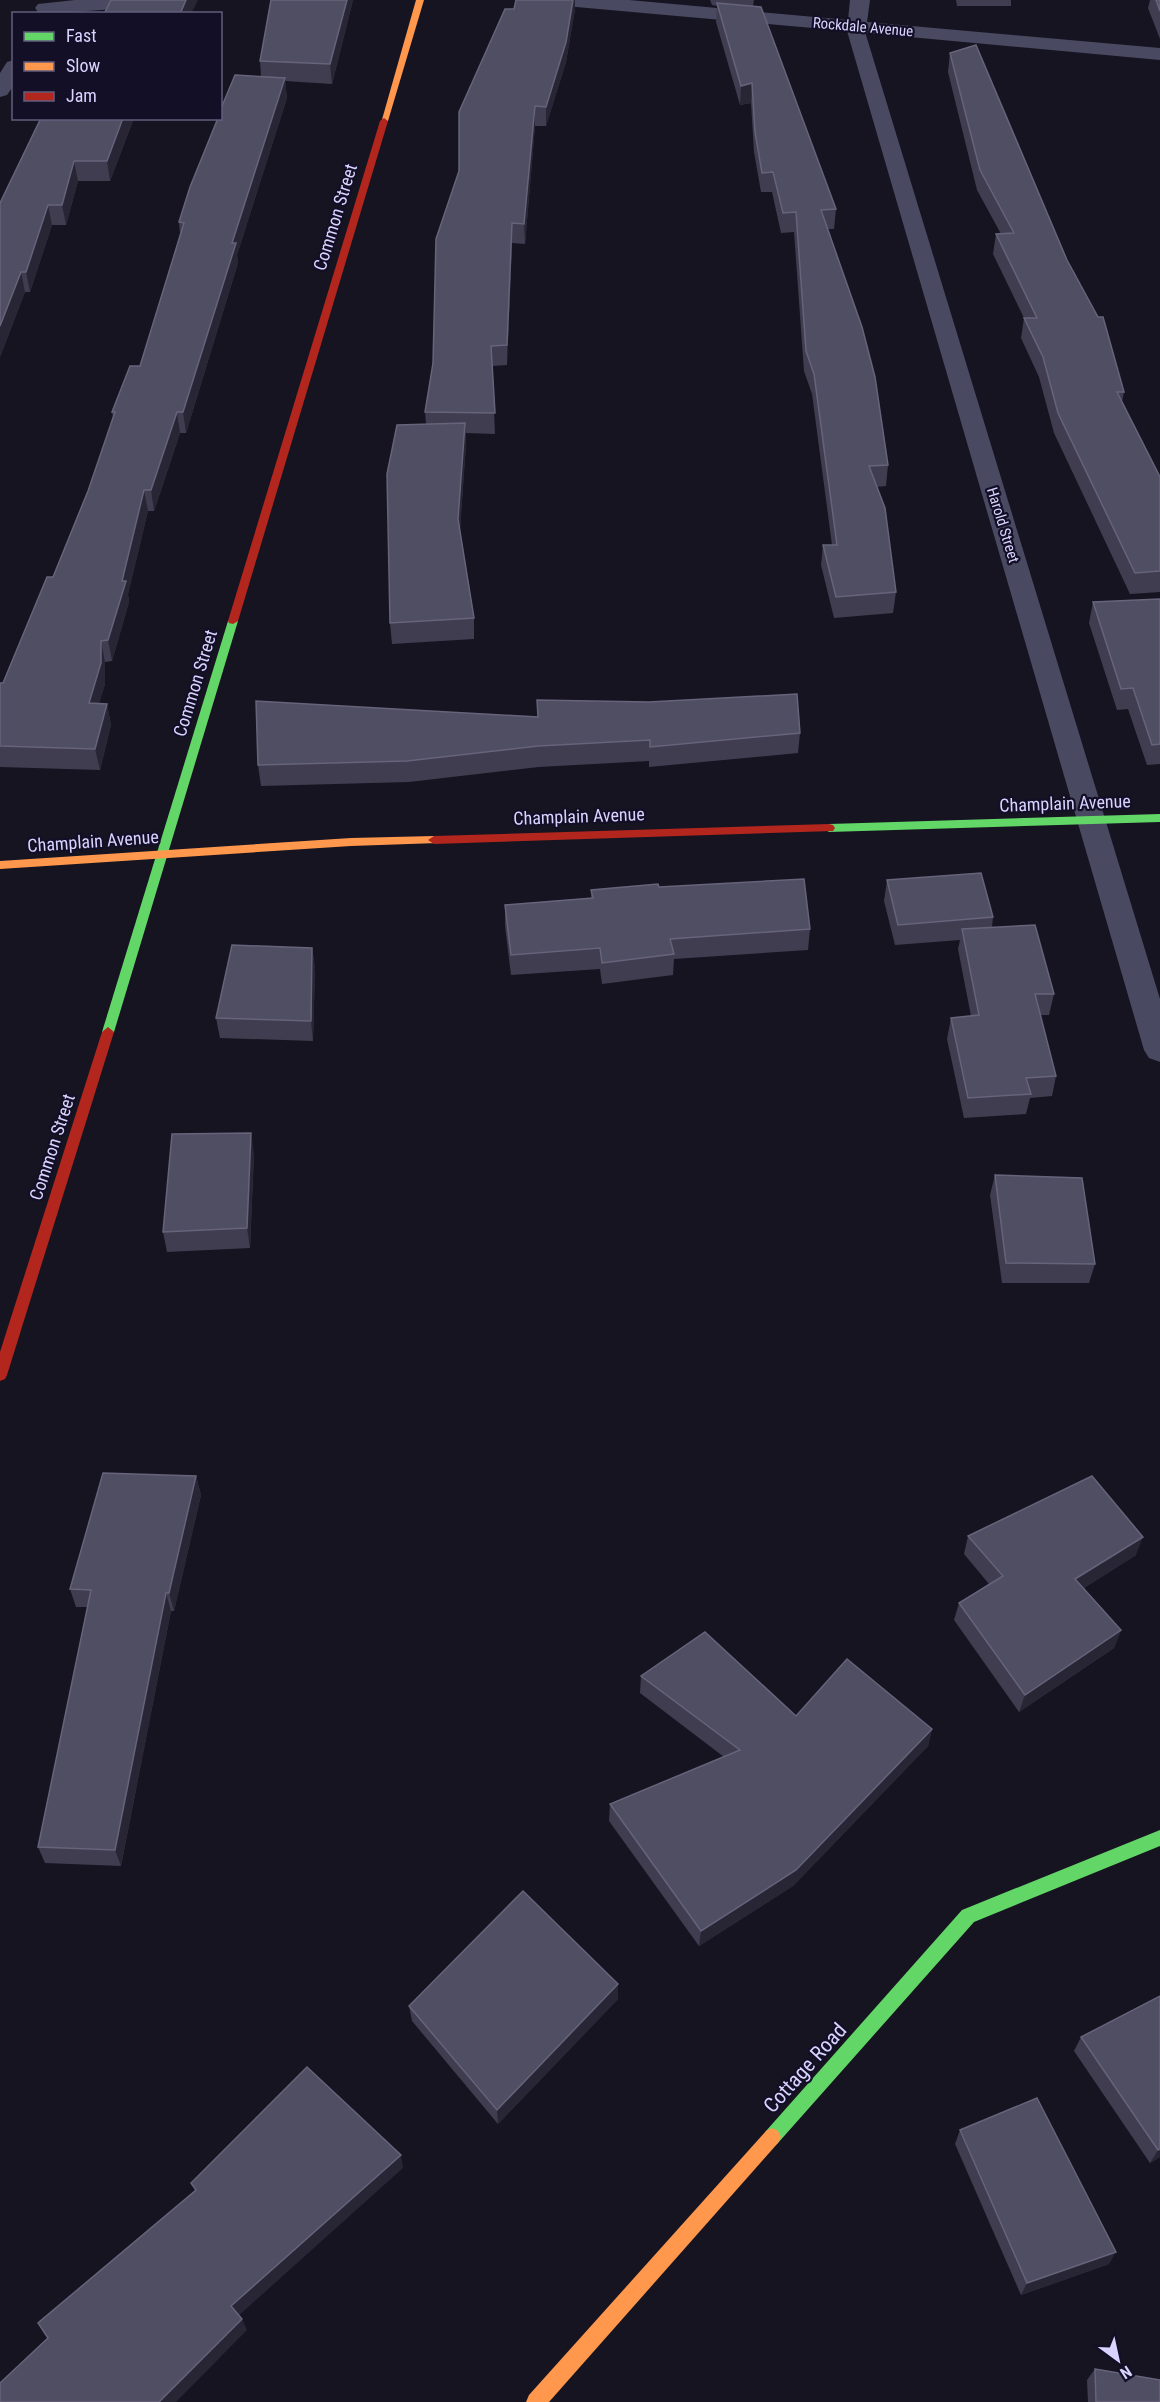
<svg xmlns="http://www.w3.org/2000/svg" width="1160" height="2402" viewBox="0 0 1160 2402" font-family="'Roboto Condensed',sans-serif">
	<rect width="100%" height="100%" fill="#161421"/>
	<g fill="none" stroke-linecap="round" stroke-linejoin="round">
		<g fill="#4a4962" fill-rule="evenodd">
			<polygon points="75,0 163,0 160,4 153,6 49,14 38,12 35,8 38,4"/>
			<polygon points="555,0 629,0 848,20 850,0 870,0 867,22 1160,48 1160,60 866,33 866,35 1160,999 1160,1062 1149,1058 1144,1050 847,31 565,6 558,4"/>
			<polygon points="14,60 14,85 7,95 0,97 0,73 7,62"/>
		</g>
		<g fill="#63d668" fill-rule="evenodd">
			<polygon points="233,618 238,621 114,1032 108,1037 104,1035 102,1032 228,621"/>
			<polygon points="1160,814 1160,822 829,832 823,828 829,824"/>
			<polygon points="1160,1830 1160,1846 974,1922 778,2143 772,2146 766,2143 763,2137 766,2131 962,1910"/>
		</g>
		<g fill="#ff974d" fill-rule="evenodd">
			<polygon points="416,0 424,0 388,121 381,123"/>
			<polygon points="434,836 438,837 440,840 438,843 351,846 0,869 0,861 351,838"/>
			<polygon points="772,2128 778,2131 781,2137 778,2143 549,2402 526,2402 529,2395 766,2131"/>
		</g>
		<g fill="#b3261e" fill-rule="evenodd">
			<polygon points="384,118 388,121 238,621 233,624 229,623 228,621 380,121"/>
			<polygon points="829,824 833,825 835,828 833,831 434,844 428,840 434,836"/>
			<polygon points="108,1027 114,1032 7,1375 5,1379 0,1381 0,1352 102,1032"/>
		</g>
	</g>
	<g fill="#403d50">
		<polygon points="353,0 332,84 285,81 287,98 237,255 238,263 186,433 180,433 154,511 148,511 128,594 129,602 112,661 105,662 105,684 99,703 107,704 111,725 100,770 0,767 0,683 3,683 53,577 88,491 113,417 112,412 140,366 180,234 179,222 261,76 260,61"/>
		<polygon points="710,0 754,0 753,6 836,209 834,229 828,229 888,465 886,486 877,487 896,592 893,613 834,618 821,565 823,545 832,545 812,394 804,371 794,232 781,233 772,192 761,192 754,152 751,103 740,105 716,22 717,6 712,5"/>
		<polygon points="956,0 1011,0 1011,6 957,6"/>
		<polygon points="1150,0 1160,0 1160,39 1148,8"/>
		<polygon points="575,9 566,62 546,126 535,126 525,244 512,243 507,365 492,366 495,434 466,433 466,444 460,530 474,618 474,639 392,644 390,623 426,424 425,412 433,363 436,239"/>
		<polygon points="950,53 1067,260 1124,392 1122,402 1160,477 1160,592 1130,594 1054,433 1039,377 1021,338 1024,318 993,254 996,234 1001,234 977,190 948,72"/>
		<polygon points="41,118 134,118 110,181 78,181 66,225 52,225 30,292 25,292 0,357 0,203"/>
		<polygon points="1160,599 1160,764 1147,765 1128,709 1117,710 1089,623 1093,602"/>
		<polygon points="256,701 800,733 798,753 649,767 649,761 539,767 409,782 261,786 258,765"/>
		<polygon points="887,880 993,917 992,927 1054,994 1049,1015 1040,1015 1056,1076 1052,1096 1030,1098 1026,1114 964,1118 947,1039 951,1018 971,1016 958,949 960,940 895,945 884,901"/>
		<polygon points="659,887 810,929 808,950 674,959 673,975 602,984 600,969 511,975 505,926 505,905 591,898 591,890"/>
		<polygon points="312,948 315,968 313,1041 220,1038 216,1018"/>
		<polygon points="254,1153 250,1248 167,1252 163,1232"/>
		<polygon points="995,1175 1095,1264 1089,1283 1002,1283 990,1195"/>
		<polygon points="196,1476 201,1495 174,1611 171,1611 121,1866 45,1863 38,1847 88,1607 76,1607 70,1589"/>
		<polygon points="968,1536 1136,1555 1084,1588 1121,1630 1114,1648 1019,1712 954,1620 959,1603 989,1584 964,1554"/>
		<polygon points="641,1676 796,1716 932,1729 928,1746 793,1886 699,1946 609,1821 610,1804 724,1757 640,1693"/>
		<polygon points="1160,1996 1160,2157 1150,2163 1074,2051 1081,2037"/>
		<polygon points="618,1999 498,2124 412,2021 409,2006"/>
		<polygon points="960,2130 1109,2264 1021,2295 955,2144"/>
		<polygon points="1095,2369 1160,2402 1088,2402 1087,2380"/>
	</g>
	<g fill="#282635">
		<polygon points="186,0 198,0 191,14 180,14"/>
		<polygon points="347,0 353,0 332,84 330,64"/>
		<polygon points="573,0 575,0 575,9 566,62 546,126 546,107"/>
		<polygon points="285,78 287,98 237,255 238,263 186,433 183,412 232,243"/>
		<polygon points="752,83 751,103 740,105 741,86"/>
		<polygon points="535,106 535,126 525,244 524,224"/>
		<polygon points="123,118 134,118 110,181 107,161"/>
		<polygon points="74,161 78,181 66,225 62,205"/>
		<polygon points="48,205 52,225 30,292 26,272"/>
		<polygon points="512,223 512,243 507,365 507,345"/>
		<polygon points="21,272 25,292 0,357 0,326"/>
		<polygon points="177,412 180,433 154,511 151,490"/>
		<polygon points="465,423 466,444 459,540 458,519"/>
		<polygon points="144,490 148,511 128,594 129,602 112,661 108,640"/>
		<polygon points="101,641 105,662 105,684 93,724 89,703"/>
		<polygon points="107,704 111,725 100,770 95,749"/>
		<polygon points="312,948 315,968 313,1041 311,1021"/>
		<polygon points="251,1133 254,1153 250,1248 247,1228"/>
		<polygon points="196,1476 201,1495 174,1611 169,1593"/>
		<polygon points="1143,1537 1136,1555 1070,1597 1075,1579"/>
		<polygon points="166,1593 171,1611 121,1866 115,1850"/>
		<polygon points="1121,1630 1114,1648 1019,1712 1025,1695"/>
		<polygon points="932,1729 928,1746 793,1886 699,1946 701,1931"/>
		<polygon points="618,1984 618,1999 498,2124 497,2110"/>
		<polygon points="1160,2149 1160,2157 1150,2163 1158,2150"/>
		<polygon points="401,2155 403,2168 236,2318 231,2306"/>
		<polygon points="1116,2252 1109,2264 1021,2295 1027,2283"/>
		<polygon points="242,2319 247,2330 176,2402 159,2402"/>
	</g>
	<g fill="#504e63" stroke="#66637b" stroke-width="1.5">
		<polygon points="111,0 186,0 180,14 104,14"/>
		<polygon points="271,0 347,0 330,64 260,61"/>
		<polygon points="516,0 573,0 566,42 546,107 535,106 524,224 512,223 507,345 491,346 495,413 425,412 433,363 436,239 459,171 459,112 505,9 514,9"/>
		<polygon points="1156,0 1160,0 1160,11"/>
		<polygon points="717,3 761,7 836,209 821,210 862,327 875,377 888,465 869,466 885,508 896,592 836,597 823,545 837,545 814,374 806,351 796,212 783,213 773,172 762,173 755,132 752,83 741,86"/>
		<polygon points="976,45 1067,260 1098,317 1103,317 1124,392 1117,392 1160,477 1160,571 1135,573 1058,413 1043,357 1024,318 1037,318 996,234 1014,233 980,170 950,53"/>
		<polygon points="235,75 285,78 232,243 236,243 183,412 177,412 151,490 144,490 122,581 126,581 108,640 101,641 101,663 89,703 107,704 95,749 0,746 0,683 3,683 47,577 53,577 88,491 115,412 112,412 130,366 140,366 184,223 179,222 190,187 218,118 220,118 220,111"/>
		<polygon points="41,118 123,118 107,161 74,161 62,205 48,205 26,272 21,272 0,326 0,203"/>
		<polygon points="465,423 458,519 474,618 390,623 387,474 397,425"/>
		<polygon points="1160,599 1160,744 1152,745 1133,688 1121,689 1093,602"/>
		<polygon points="797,694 800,733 650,747 650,740 538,746 407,761 258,765 256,701 538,717 537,700 649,702"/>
		<polygon points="981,873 993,917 898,925 887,880"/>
		<polygon points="804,879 810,929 670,939 674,954 602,963 600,948 511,955 505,905 593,898 591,890 658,884 659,887"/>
		<polygon points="1035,925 1054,994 1035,994 1056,1076 1026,1078 1031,1094 968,1098 951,1018 979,1015 962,929"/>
		<polygon points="232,945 312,948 311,1021 216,1018"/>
		<polygon points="251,1133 247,1228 163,1232 172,1134"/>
		<polygon points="995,1175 1082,1178 1095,1264 1006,1263"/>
		<polygon points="103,1473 196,1476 169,1593 166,1593 115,1850 38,1847 91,1590 70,1589"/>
		<polygon points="1092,1476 1143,1537 1075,1579 1121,1630 1025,1695 959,1603 1003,1576 968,1536"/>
		<polygon points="705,1632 796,1716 847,1659 932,1729 796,1870 701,1931 610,1804 740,1750 641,1676"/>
		<polygon points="523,1891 618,1984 497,2110 409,2006"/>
		<polygon points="1160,1996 1160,2149 1158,2150 1081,2037"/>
		<polygon points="307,2067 401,2155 231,2306 242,2319 159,2402 0,2402 0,2383 48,2338 38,2323 196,2190 191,2183"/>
		<polygon points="1037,2098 1116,2252 1027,2283 960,2130"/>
		<polygon points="1095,2369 1160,2380 1160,2402 1096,2402"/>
	</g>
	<g text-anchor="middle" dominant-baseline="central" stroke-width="4.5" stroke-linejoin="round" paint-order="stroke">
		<g font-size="15" fill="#d9d4ff" stroke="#130f26">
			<text transform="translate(863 27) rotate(5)">Rockdale Avenue</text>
			<text transform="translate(1003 525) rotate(73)">Harold Street</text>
		</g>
		<g font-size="18" fill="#d9d4ff" stroke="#130f26">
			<text transform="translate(335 217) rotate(-73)">Common Street</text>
			<text transform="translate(195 683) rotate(-73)">Common Street</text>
			<text transform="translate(1065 803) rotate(-2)">Champlain Avenue</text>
			<text transform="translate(579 816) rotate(-2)">Champlain Avenue</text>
			<text transform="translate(93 841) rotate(-4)">Champlain Avenue</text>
			<text transform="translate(52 1147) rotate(-72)">Common Street</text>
		</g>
		<g font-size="21" fill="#d9d4ff" stroke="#130f26">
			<text transform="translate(805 2068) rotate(-48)">Cottage Road</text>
		</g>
	</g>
	<rect x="12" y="12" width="210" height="108" fill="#130f26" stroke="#625e7d" stroke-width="1.5"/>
	<rect x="24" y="32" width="30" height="9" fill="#63d668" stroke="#625e7d" stroke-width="1.5"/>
	<text x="66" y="42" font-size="18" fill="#d9d4ff">Fast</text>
	<rect x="24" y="62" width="30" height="9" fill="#ff974d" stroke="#625e7d" stroke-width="1.5"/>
	<text x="66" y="72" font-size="18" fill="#d9d4ff">Slow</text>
	<rect x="24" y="92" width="30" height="9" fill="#b3261e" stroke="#625e7d" stroke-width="1.5"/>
	<text x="66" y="102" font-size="18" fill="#d9d4ff">Jam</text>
	<g transform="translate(1118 2360) rotate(147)" stroke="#130f26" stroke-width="4.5" paint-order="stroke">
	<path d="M0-4.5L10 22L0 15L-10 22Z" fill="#d9d4ff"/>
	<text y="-9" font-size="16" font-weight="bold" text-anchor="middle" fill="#d9d4ff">N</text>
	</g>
</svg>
